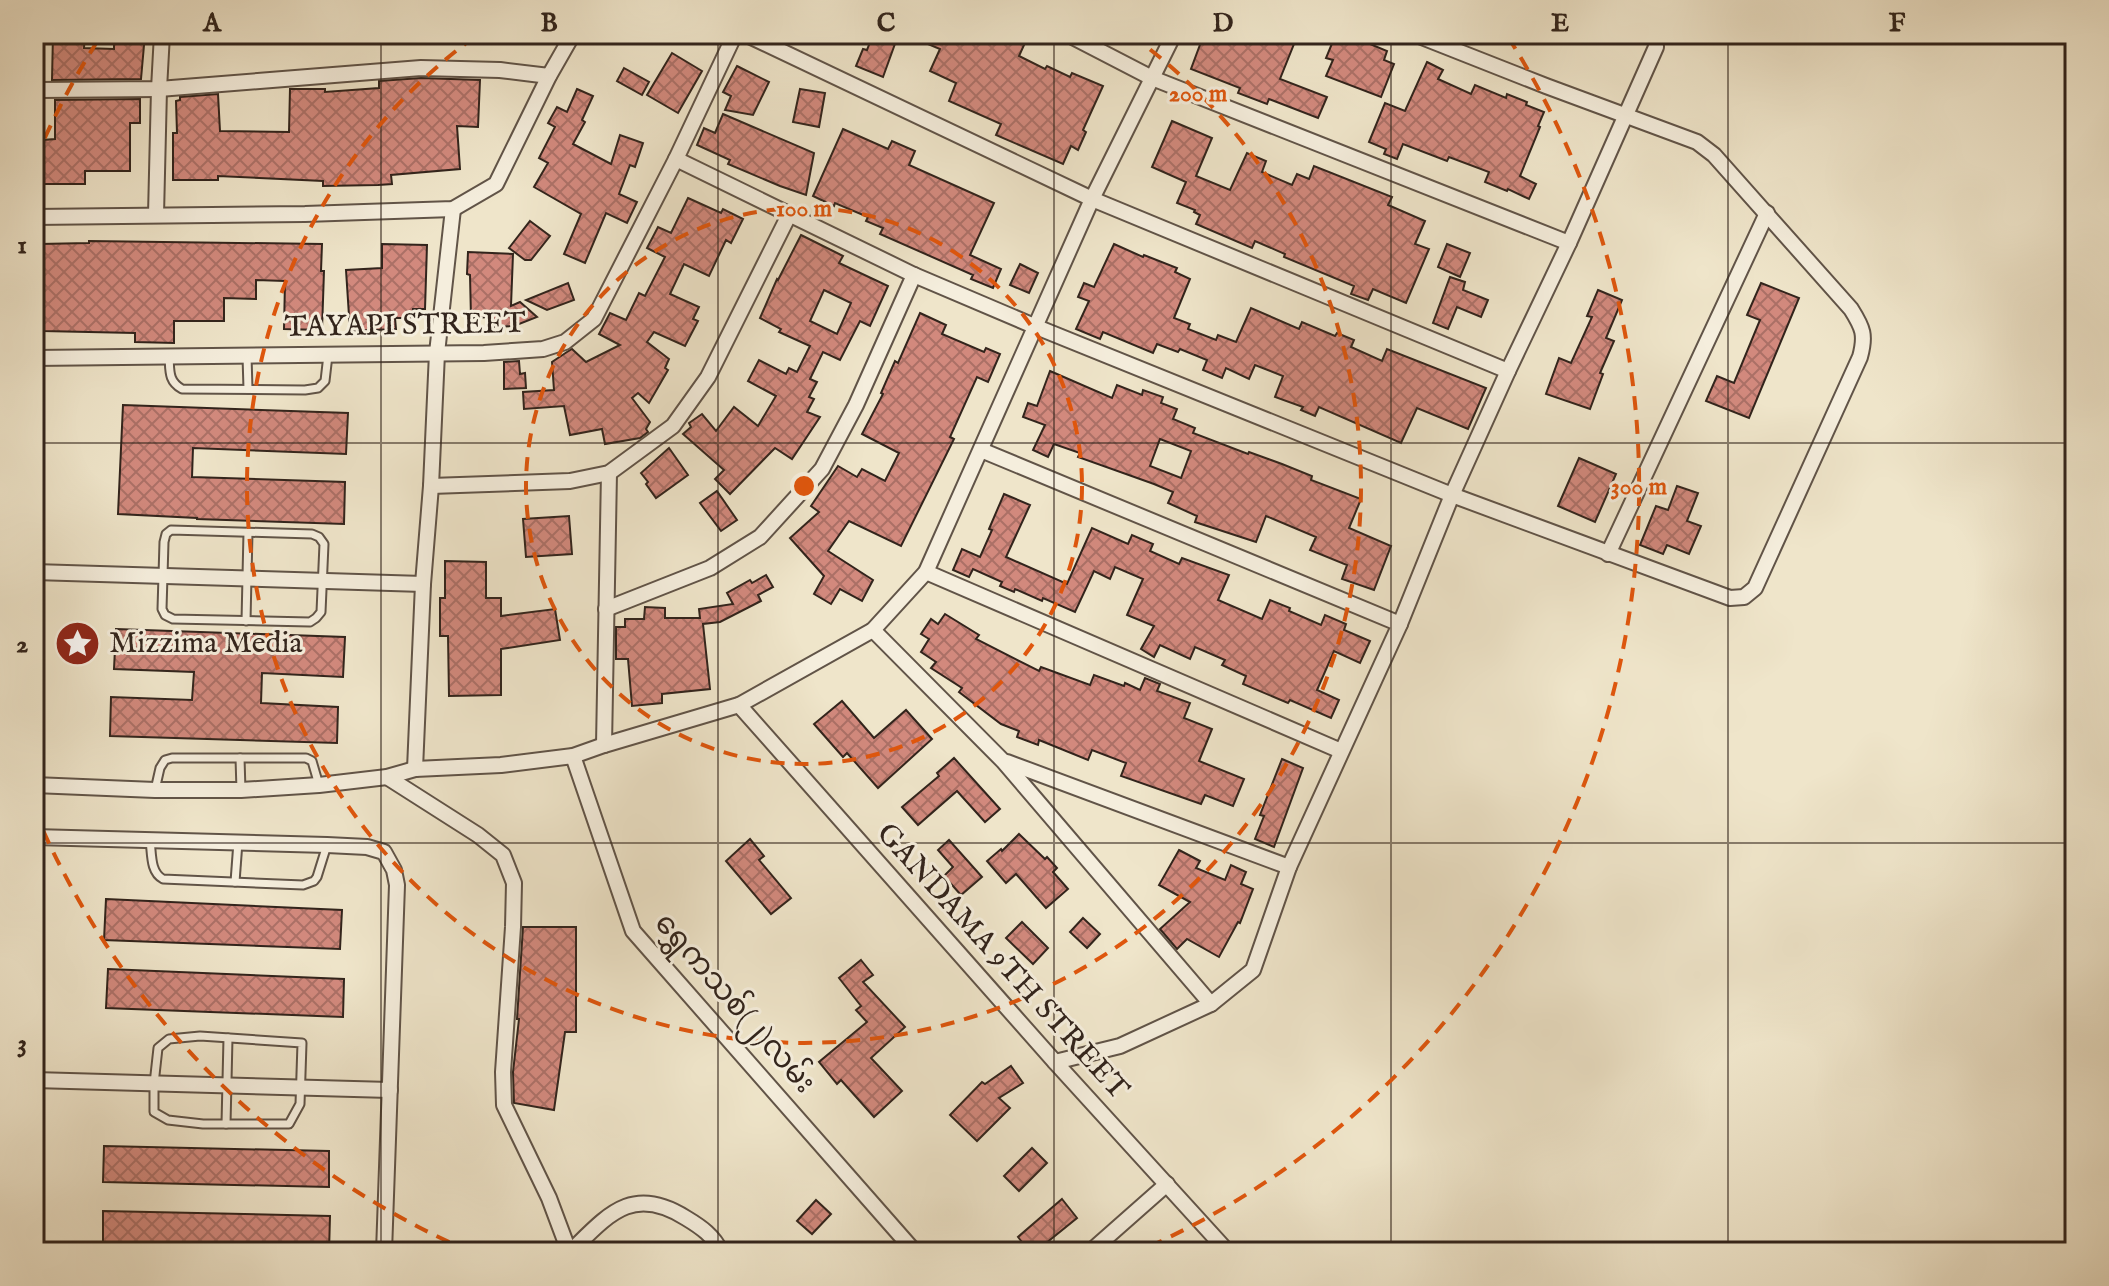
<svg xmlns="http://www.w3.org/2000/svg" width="2109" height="1286" viewBox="0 0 2109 1286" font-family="'IM FELL English','Noto Sans Myanmar',serif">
	<defs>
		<pattern id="building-cross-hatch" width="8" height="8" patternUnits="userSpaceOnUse" patternTransform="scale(2)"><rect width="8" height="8" fill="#d2897d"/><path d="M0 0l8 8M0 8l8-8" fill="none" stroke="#ab7066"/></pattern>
	</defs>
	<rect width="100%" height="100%" fill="#efe5ca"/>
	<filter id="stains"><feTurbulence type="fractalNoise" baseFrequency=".0025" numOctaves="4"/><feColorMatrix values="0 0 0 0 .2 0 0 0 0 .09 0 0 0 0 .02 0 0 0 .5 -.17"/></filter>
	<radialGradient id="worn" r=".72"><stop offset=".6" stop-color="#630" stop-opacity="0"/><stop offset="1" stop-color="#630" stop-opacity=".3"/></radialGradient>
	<g fill="url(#building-cross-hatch)" stroke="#32241c" stroke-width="2" fill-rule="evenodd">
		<polygon points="53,34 85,34 84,48 114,49 114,34 145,34 141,79 52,80"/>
		<polygon points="873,34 878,34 896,41 883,77 856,66 863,49 867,50"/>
		<polygon points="904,34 1029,34 1019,56 1045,69 1047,66 1070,77 1072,73 1103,86 1083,130 1086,132 1078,150 1071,146 1063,164 996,135 1001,124 949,101 956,83 930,71 940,49"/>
		<polygon points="1204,34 1298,34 1280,79 1327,97 1318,118 1269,99 1267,104 1238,93 1240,88 1191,69"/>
		<polygon points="1344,34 1360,34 1358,39 1387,51 1384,60 1394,64 1381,97 1326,76 1333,60 1326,58 1333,41 1339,43"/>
		<polygon points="672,53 702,71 678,113 647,95"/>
		<polygon points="1427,62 1443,70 1438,79 1471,94 1475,85 1506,98 1507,94 1527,102 1526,105 1544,112 1538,126 1540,127 1520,176 1536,184 1529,199 1508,189 1507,191 1485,182 1489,172 1449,157 1447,161 1403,144 1397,159 1384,154 1386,149 1369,142 1385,103 1405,111"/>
		<polygon points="737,66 769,82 753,115 725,110 731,96 723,92"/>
		<polygon points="624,68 649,82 642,95 617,81"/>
		<polygon points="421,78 480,80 478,127 457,126 460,169 391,175 392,184 378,185 323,186 323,181 218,176 218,180 173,180 173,133 177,133 176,101 180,100 180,97 218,94 220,131 289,132 290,89 325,89 325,92 379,88 379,81"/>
		<polygon points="577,89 593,96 582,120 585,122 573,144 611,164 620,135 643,143 635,167 630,165 619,194 637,202 627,223 606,213 585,263 564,254 581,214 534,187 548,163 539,158 555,127 548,123 557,107 567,112"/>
		<polygon points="800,89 825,93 819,127 793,122"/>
		<polygon points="140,99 140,123 130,123 130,171 85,171 85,184 43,184 43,140 55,139 55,100"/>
		<polygon points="723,114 814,153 806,195 780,186 728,164 730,160 697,145 704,128 715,133"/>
		<polygon points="1172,121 1212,138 1196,176 1230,190 1247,153 1266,161 1262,172 1292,185 1297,174 1309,179 1314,166 1392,197 1388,205 1425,221 1415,244 1429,249 1406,303 1373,289 1368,300 1351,294 1354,286 1284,257 1285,254 1255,241 1252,248 1196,224 1200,215 1194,212 1195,210 1177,203 1186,182 1152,167"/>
		<polygon points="843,129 888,149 892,141 915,151 909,165 994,203 970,255 1001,269 993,288 971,279 973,275 880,234 883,228 866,221 868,217 835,203 834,206 813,196"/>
		<polygon points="688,198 721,213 723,209 743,219 731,243 726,240 709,276 684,264 670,294 699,307 693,319 698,321 685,346 654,332 647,342 669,359 665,368 668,370 649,403 638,393 632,398 650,422 646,429 648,432 640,438 605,444 602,429 570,435 564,406 524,409 523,392 554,390 552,362 567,352 572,349 586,362 620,345 599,334 610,313 626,320 639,293 645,296 665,257 647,248 658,227 671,233"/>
		<polygon points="530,221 550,236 531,260 525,260 509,248"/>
		<path d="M801,235L843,256L839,263L888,286L870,326L860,321L840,360L823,352L810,379L817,382L809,397L814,399L807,412L820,417L792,459L775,448L730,494L715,479L724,470L683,434L691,427L689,423L702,414L716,431L734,407L758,426L776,396L748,381L759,360L786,374L789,368L797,372L810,346L779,332L781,329L760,318L777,279L778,280ZM824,290L851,303L837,334L810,321Z"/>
		<polygon points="89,241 322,244 321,271 324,271 322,330 284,329 285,281 256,280 256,299 224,298 224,321 174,321 174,343 135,342 135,333 43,331 43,287 40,287 40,244 89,243"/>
		<polygon points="382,244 427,245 425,309 413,309 412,318 395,318 396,329 350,331 346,270 382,268"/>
		<polygon points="1114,244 1143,257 1144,255 1177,268 1175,272 1190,279 1174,318 1190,324 1188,329 1216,340 1218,335 1236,342 1251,308 1299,329 1302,322 1335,336 1337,333 1354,340 1351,347 1382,361 1387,349 1486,388 1468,429 1417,408 1401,443 1319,407 1315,416 1301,410 1303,407 1275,397 1283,376 1255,365 1249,379 1226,368 1222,378 1203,370 1207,360 1180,349 1178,352 1157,344 1153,353 1103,332 1100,339 1076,329 1089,301 1078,297 1084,283 1094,287"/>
		<polygon points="1447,244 1470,253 1460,277 1438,267"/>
		<polygon points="468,252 513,254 511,306 520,302 537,317 514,326 492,327 492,317 471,318 470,275 467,274"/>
		<polygon points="1020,264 1038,273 1029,293 1010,285"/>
		<polygon points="1450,277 1465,282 1463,290 1488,300 1481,317 1457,307 1448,329 1433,323"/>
		<polygon points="568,283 574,300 547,310 526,300"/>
		<polygon points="1761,283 1799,298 1749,418 1706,401 1717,376 1734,383 1760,320 1747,315"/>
		<polygon points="1598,290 1622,300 1606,338 1614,341 1600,373 1603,374 1590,409 1546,394 1559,358 1571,363 1592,317 1587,316"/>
		<polygon points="920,313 946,325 942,334 984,352 986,348 1000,354 988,382 977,377 950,437 954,439 901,546 849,521 828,551 873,580 862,601 840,589 831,604 814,594 824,576 790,538 819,512 811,506 838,466 857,477 862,469 885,481 899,453 862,434 883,394 881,393 895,361 898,363"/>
		<polygon points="519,361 520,374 525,373 526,388 504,389 504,362"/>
		<path d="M1050,371L1112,398L1117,385L1142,395L1143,390L1163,397L1161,403L1177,409L1173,419L1195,428L1193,433L1248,454L1249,452L1282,464L1312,476L1311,480L1361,499L1349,528L1391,546L1374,590L1342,579L1347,565L1310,550L1316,537L1266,516L1256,542L1195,522L1197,516L1168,503L1173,492L1154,484L1078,457L1080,453L1054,444L1048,457L1033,450L1045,425L1023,417L1028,403L1037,406ZM1160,439L1191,451L1181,478L1150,466Z"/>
		<polygon points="123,405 348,413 346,454 193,448 192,477 345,482 344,524 197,519 197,518 118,514"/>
		<polygon points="669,448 688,475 656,498 646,484 648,482 641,473"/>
		<polygon points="1579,458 1616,474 1595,522 1558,506"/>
		<polygon points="1677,486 1698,493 1687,521 1701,526 1689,554 1667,545 1663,554 1640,545 1656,506 1668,510"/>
		<polygon points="717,491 737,520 721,531 700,503"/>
		<polygon points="1004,494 1030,505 1006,557 1067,584 1092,528 1128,544 1132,535 1153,544 1150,551 1179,564 1182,558 1229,575 1218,600 1262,619 1270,600 1290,608 1289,611 1321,625 1325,615 1346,624 1344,630 1370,641 1360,663 1334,651 1317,690 1339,700 1331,718 1290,700 1288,703 1243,684 1246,676 1222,665 1225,660 1195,647 1190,659 1160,645 1154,657 1141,649 1154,626 1127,615 1143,579 1115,567 1110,579 1094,571 1075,612 1043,598 1042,601 1015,589 1014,592 1000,586 1002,582 973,569 969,577 953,570 962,549 980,557 992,530 989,529"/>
		<polygon points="569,516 572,554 526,557 523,519"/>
		<polygon points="445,561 486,562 486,598 501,598 501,616 555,609 560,640 501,649 501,695 449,696 448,636 440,636 440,598 445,598"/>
		<polygon points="766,575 773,587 758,595 761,601 720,622 703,624 710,689 662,694 662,703 632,706 628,659 616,659 616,627 625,627 625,619 644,619 645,607 665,608 665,618 700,618 699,609 733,604 727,593 750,580 752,583"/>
		<polygon points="945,614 979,635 976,639 1039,671 1041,667 1090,685 1094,675 1124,686 1125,683 1140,690 1145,678 1160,684 1157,691 1190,703 1184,718 1212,729 1199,761 1244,779 1233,806 1205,795 1201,804 1121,776 1126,763 1092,750 1088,760 1039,740 1038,745 1017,737 1019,731 1001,724 959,692 962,688 931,668 936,662 921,652 929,639 921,634 931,619 938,624"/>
		<polygon points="116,629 345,637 343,677 262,673 261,703 338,707 337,743 110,736 111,697 192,700 194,672 114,669"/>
		<polygon points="842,701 874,738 906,710 932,739 878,788 847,753 843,757 814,724"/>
		<polygon points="954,758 1000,809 985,822 957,791 918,825 902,807 939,776 937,773"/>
		<polygon points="1282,759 1303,768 1274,847 1255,839 1264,816 1260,815"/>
		<polygon points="1019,834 1045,859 1047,857 1057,868 1053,872 1068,889 1046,908 1016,874 1006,883 987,861 1001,849 1002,851"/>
		<polygon points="750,839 764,856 759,860 791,898 771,914 726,861"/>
		<polygon points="949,840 982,877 961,895 944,876 953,867 938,850"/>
		<polygon points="1179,850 1200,861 1196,868 1225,880 1231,865 1246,872 1241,884 1253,889 1240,923 1238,922 1219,957 1187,939 1177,949 1160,929 1190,902 1159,885"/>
		<polygon points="106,899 342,910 340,949 104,940"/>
		<polygon points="1083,918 1100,934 1087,948 1070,932"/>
		<polygon points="1022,922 1048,948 1033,964 1006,938"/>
		<polygon points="523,927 576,927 576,1032 565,1032 554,1110 514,1103 513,1072 519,1019 517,1019"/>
		<polygon points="861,960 873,975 863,982 905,1027 871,1058 902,1091 874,1117 841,1080 837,1084 819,1062 867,1022 856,1010 861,1006 839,978"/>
		<polygon points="108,969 344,979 343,1017 106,1008"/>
		<polygon points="1011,1066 1023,1083 999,1098 1010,1108 977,1141 950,1115 982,1082 985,1084"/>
		<polygon points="104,1146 329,1151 329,1187 103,1182"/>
		<polygon points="1032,1148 1047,1163 1019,1191 1004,1176"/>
		<polygon points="1062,1199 1077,1218 1035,1252 1030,1252 1018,1237"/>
		<polygon points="816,1200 831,1214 812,1234 797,1221"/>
		<polygon points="103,1211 330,1216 329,1252 103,1250"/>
	</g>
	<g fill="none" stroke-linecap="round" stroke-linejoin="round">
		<defs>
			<g id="lane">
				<path d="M169,356C170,371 168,381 182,389L305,390L318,388L325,381L328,355"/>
				<polyline points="247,356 248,389"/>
				<polygon points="171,530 312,534 319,537 324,544 321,612 316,618 310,622 173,619 165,615 162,609 164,542 166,534"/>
				<polyline points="246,621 248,532"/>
				<polyline points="240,758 241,790"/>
				<polyline points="155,790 160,768 165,760 172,758 306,758 312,761 319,785"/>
				<path d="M150,840C152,854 150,872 163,879L303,885L314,881L317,877L327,845"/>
				<polyline points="235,882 238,842"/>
				<polygon points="200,1036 302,1043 300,1104 289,1124 203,1124 168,1120 154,1112 154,1084 158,1048 169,1039"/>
				<polyline points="226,1124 228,1038"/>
			</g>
			<g id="street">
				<polyline points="745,34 1092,199 1508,371"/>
				<polyline points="1067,34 1152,78 1569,243"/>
				<polyline points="34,86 39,90 159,89 421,68 500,70 549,76"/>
				<path d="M676,159L914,275L1034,326L1452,495L1730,598L1744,597L1755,588L1860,357C1866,335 1863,328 1851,309L1714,155L1697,142L1546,86L1414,34"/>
				<polyline points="156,215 159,89 162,34"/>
				<polyline points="34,217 305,214 453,209 496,184 549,76 573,34"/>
				<polyline points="34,358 484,353 543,349 565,342 594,319 676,159 735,34"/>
				<polyline points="981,450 1400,624"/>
				<polyline points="431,486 570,481 609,473 673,426 708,377 790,213"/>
				<polyline points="1608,554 1767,213"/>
				<polyline points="34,572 423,584"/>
				<polyline points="926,572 1341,751"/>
				<polyline points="606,609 710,568 760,537 822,469 856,405 914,275"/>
				<polyline points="873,630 1003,761 1211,1004"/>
				<polyline points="739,705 1055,1062 1228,1252"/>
				<polyline points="604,745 609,473"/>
				<polyline points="573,756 633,931 915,1252"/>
				<polyline points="1007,762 1289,867"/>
				<polyline points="415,769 423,584 431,486 437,353 453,209"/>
				<polyline points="387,777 478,835 503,855 514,883 513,927 503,1072 504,1105 549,1198 567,1246 567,1252"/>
				<polyline points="34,785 155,790 241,790 319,785 387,777 415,769 501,765 573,756 604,745 739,705 873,630 926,572 1092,199 1174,34"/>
				<polyline points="34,837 327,845 367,847 384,852 394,870 397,885 384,1252"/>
				<polyline points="1055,1062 1120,1046 1211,1004 1253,970 1289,867 1400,624 1452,495 1508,371 1569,243 1656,47 1655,34"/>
				<polyline points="34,1080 390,1090"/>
				<path d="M570,1252C608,1215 632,1184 686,1218C701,1227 714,1236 721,1252"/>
				<polyline points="1090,1252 1167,1184"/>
			</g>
		</defs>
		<use href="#lane" stroke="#615448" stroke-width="11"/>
		<use href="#street" stroke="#615448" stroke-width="18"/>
		<use href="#lane" stroke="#f5eedd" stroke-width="7"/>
		<use href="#street" stroke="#f5eedd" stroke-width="14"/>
	</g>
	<path fill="none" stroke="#32241c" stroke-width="2" stroke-opacity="0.55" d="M381,34V1252M718,34V1252M1054,34V1252M1391,34V1252M1728,34V1252M34,443H2075M34,843H2075"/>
	<g fill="none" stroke="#df560d" stroke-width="4" stroke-dasharray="14 10">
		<circle cx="804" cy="486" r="278"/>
		<path d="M1131 35A557 557 0 1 1 477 35"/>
		<path d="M471 1252A835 835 0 0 1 35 812M35 160A835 835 0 0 1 100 37M1508 37A835 835 0 0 1 1137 1252"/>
	</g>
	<defs>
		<symbol id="sight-disc" viewBox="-11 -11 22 22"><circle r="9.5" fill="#8f2418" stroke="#f5eedd"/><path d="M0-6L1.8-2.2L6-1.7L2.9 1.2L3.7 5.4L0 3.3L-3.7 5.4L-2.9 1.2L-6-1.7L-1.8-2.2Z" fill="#fff"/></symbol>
	</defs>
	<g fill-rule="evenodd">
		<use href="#sight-disc" x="52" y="618" width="51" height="51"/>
	</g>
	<g text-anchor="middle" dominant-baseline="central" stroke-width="6" stroke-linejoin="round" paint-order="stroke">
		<g font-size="30" fill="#32241c" stroke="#f5eedd">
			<text transform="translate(405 326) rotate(-1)">TAYAPI STREET</text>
			<text transform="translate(1002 962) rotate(48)">GANDAMA 9TH STREET</text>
			<text transform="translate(734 1004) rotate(49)">ရွှေကသစ်(၂)လမ်း</text>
		</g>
		<g font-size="30" fill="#32241c" stroke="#f5eedd" text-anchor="start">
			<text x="109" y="644">Mizzima Media</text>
		</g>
	</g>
	<circle cx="804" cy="486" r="12" fill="#df560d" stroke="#f5eedd" stroke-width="4"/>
	<g font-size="24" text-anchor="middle" font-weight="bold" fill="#df560d" stroke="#f5eedd" stroke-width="6" stroke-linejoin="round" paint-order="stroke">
		<text x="1198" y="101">200 m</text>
		<text x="804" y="216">100 m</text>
		<text x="1639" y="494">300 m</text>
	</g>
	<rect width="2109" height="1286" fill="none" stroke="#efe5ca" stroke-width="88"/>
	<rect x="44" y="44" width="2021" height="1198" fill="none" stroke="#32241c" stroke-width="3"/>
	<g font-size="26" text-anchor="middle" font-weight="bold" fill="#32241c">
		<text x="212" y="31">A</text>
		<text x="549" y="31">B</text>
		<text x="886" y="31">C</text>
		<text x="1223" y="31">D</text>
		<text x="1560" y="31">E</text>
		<text x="1897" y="31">F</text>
		<text x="22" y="253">1</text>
		<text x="22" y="652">2</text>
		<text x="22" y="1051">3</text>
	</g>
	<rect width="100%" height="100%" filter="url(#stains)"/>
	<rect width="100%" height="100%" fill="url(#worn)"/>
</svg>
